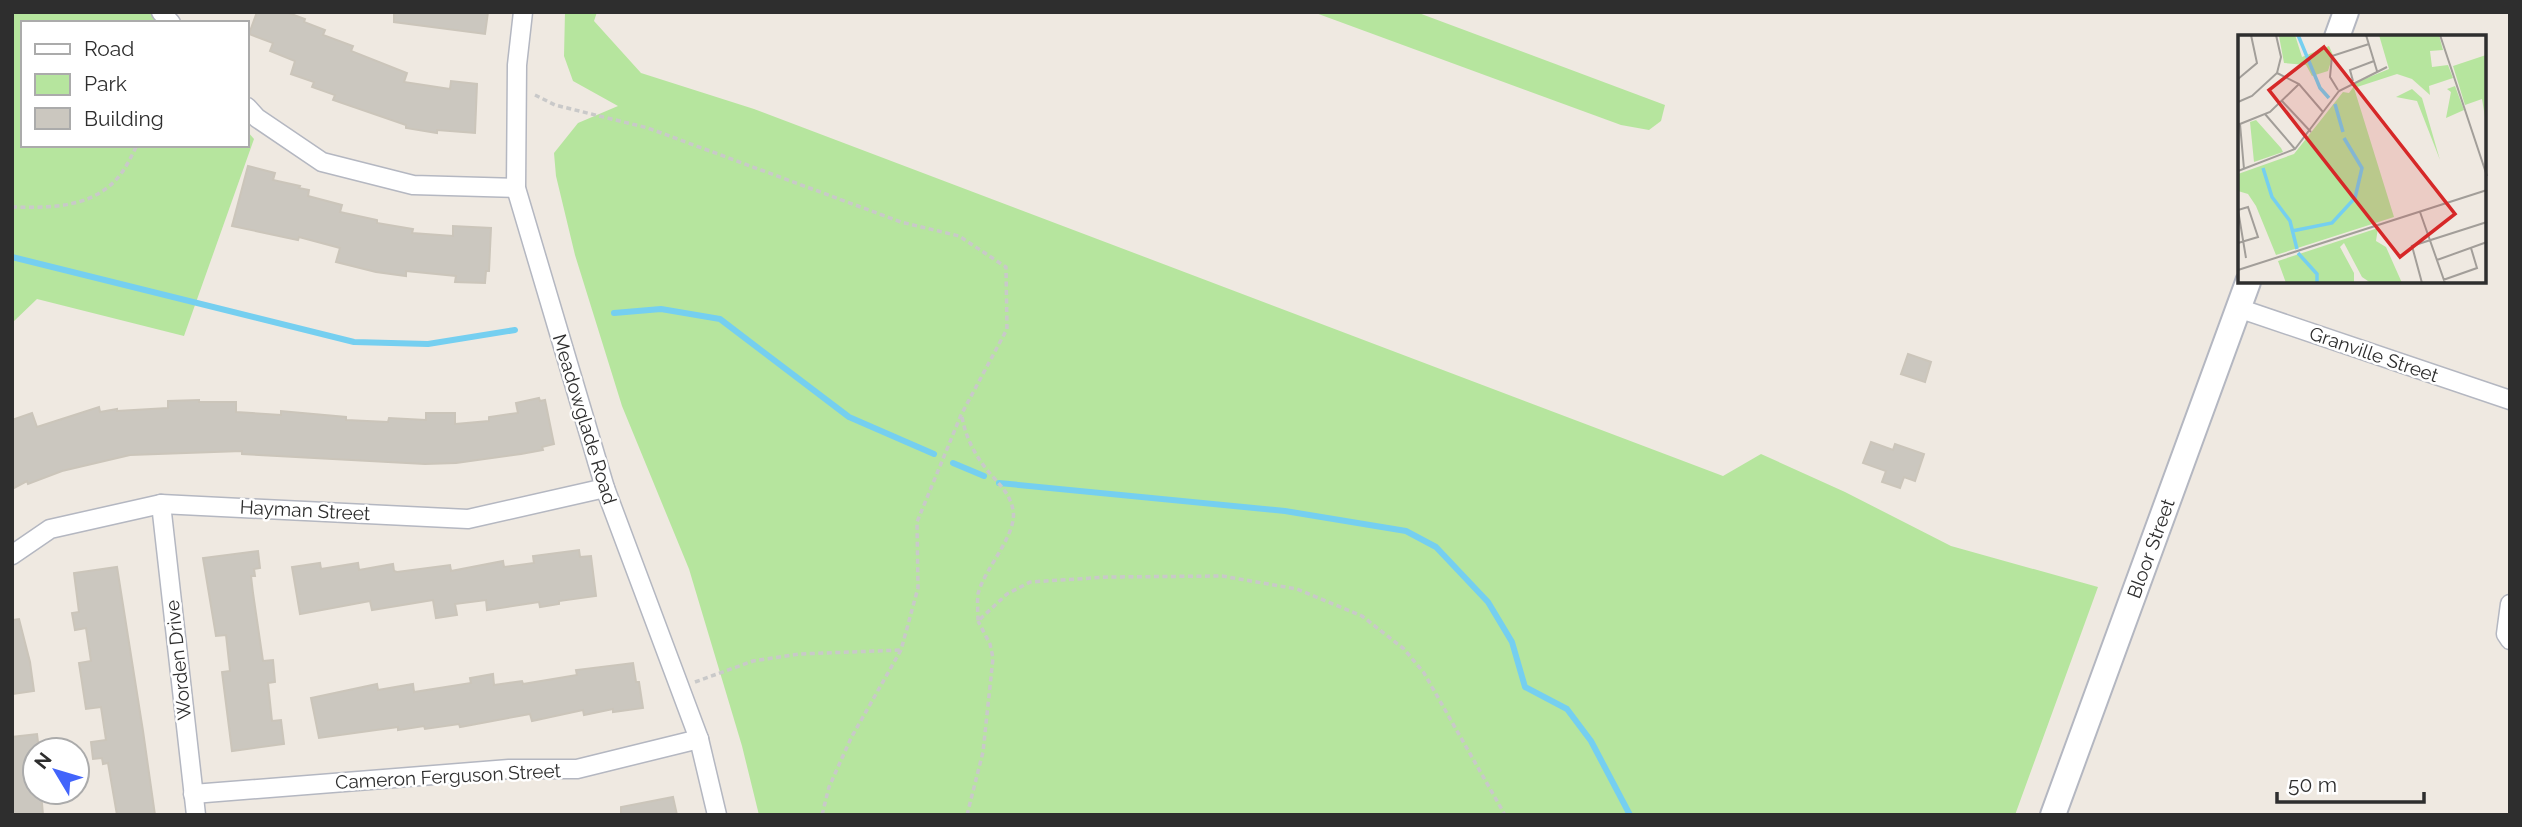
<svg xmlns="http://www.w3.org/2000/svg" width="2522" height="827" viewBox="0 0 2522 827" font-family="Raleway,sans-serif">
	<rect width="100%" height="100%" fill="#efe9e1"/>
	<g fill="#b6e59e">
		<polygon points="12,12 156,12 161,23 23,23 23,145 247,145 247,131 254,139 184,336 37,299 12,323"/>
		<polygon points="565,12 597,12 594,21 641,73 754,109 1723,476 1761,454 1845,492 1951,546 2098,587 2015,815 759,815 742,746 689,569 622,406 575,255 556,176 554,153 578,123 618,106 573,81 564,56"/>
		<polygon points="1313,12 1416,12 1665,105 1661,121 1649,130 1621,125"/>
	</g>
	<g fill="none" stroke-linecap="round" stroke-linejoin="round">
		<g stroke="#75cff0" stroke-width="6">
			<polyline points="12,257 354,342 428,344 515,330"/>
			<polyline points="614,313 661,309 720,319 849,417 934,454"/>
			<polyline points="953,463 984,476"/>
			<polyline points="999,483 1285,511 1406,531 1436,547 1488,602 1512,642 1525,687 1567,709 1591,741 1630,815"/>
		</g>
	</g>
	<g fill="#cbc7bf" stroke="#cbc5ba" stroke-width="2">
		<polygon points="257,12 286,12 305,19 304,22 325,30 323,35 353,46 351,51 407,73 404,82 450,89 451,81 477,84 475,133 437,130 437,133 406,128 406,125 333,100 335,95 312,87 314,82 291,74 295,61 270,51 273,43 249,34"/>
		<polygon points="394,12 488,12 485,34 394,22"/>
		<polygon points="248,166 275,173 273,180 300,186 299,188 309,190 308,196 342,205 340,212 377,220 377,223 413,229 412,233 453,236 453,226 491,228 489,271 486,271 485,283 455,282 456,276 406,271 406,276 376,272 336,262 340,248 299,237 298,240 232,226"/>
		<polygon points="1908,354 1931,362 1925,382 1901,374"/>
		<polygon points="539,398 540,401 545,400 554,444 542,447 543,450 521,454 456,463 425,464 242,454 242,451 130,455 62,471 28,484 27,481 12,489 12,420 32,413 37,427 99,407 100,412 117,409 117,411 168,408 168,401 199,400 199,402 236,402 236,412 281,415 281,411 346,417 346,420 388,422 389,418 426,420 426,413 455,413 455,424 489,421 489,417 518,413 516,403"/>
		<polygon points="1871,442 1893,450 1895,444 1924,454 1915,481 1904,477 1900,488 1882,482 1886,471 1863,463"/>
		<polygon points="579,550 580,557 591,556 596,596 559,601 559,604 540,607 539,602 487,610 486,600 455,604 457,615 436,618 433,600 372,610 370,601 300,614 292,567 320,563 321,569 358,563 359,570 393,564 394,571 397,572 450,565 451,571 503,561 504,567 534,563 533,556"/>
		<polygon points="258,551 260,568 254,569 255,576 251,576 253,593 263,661 273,660 275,682 268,683 272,721 281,720 284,744 232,751 222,672 230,671 226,635 216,636 203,558"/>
		<polygon points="117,567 143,731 155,815 117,815 108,763 103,764 102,758 93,759 91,742 106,740 101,707 86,709 79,663 91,661 86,628 75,630 72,613 79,612 74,573"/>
		<polygon points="19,619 30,662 34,691 12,694 12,620"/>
		<polygon points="633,663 636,682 639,682 643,708 613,712 613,709 584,715 583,710 532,721 530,714 460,727 459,724 425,729 424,726 398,730 398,727 319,738 311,698 377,684 378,690 413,684 414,692 471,683 470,678 493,674 494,685 522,681 523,684 577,675 576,670"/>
		<polygon points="37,734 39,750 35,750 35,792 41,792 43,815 12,815 12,737"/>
		<polygon points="673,797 677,815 621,815 621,807"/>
	</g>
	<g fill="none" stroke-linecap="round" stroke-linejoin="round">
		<defs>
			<g id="minor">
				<polyline points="161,12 171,23"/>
				<polyline points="523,12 517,65 516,188 605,488 699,739 717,815"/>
				<polyline points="247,107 257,118 322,162 413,185 516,188"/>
				<polyline points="2238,308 2510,400"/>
				<polyline points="161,504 196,815"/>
				<polyline points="12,555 50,529 161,504 468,519 605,488"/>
				<polyline points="2510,604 2506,634 2510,640"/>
				<polyline points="193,794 509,769 577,769 699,739"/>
			</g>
			<g id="secondary">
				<polyline points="2337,37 2346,12"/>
				<path id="s1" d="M2053,815L2248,282"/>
			</g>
		</defs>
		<use href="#minor" stroke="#b4b7c1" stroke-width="21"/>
		<use href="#secondary" stroke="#b4b7c1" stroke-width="28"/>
		<g stroke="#c9c9c9" stroke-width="3.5" stroke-dasharray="5 3.5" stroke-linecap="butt">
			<polyline points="535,95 555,105 648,128 901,222 959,236 1006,267 1007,329 961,415 917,522 918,588 901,650 851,738 829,787 822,815"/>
			<path d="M12,207C51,208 94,208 120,175C127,166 132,155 137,145"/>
			<path d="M962,417C966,438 974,453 987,470C998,483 1010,493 1013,510C1018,534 984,569 978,594C977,602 978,613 978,621L1007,594L1030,582L1108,577L1222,576L1297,589L1362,616L1404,649L1424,673L1505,815"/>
			<polyline points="695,682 753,661 800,654 901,650"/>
			<polyline points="967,815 983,752 993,658 990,644 978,621"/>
		</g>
		<use href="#minor" stroke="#fff" stroke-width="18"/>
		<use href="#secondary" stroke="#fff" stroke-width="24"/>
	</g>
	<g text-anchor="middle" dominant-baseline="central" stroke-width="5" stroke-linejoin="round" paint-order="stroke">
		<g font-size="19" fill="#2e2e2e" stroke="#fff">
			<text transform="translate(2374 354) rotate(19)">Granville Street</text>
			<text transform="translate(585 419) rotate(73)">Meadowglade Road</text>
			<text transform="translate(305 510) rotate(3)">Hayman Street</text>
			<text stroke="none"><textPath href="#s1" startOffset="284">Bloor Street</textPath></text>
			<text transform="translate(178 660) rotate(-96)">Worden Drive</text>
			<text transform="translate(448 776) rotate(-3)">Cameron Ferguson Street</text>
		</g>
	</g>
	<g transform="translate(2238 35)">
		<rect width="248" height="248" fill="#efe9e1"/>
		<path d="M57,0L64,22L91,11L95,20L90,36L74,41L68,30L46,28L41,1ZM141,0H201L205,15L192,16L194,32L210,30L215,43L191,51L192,60L174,44L159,39L116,53L156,182L38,220L18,171L10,159L0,156V139L56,119L105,57L111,58L119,47L151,34ZM248,20H249L248,88L244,64L227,70L215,31ZM217,51L226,75L208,83L213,57L209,54ZM174,54L184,63L202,125L179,66L158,62ZM18,85L43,113L45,117L16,127L12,87ZM140,193L138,206L148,212L164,248H133L124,242L106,208L102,212L116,238V248H48L40,226Z" fill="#b6e59e"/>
		<path fill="none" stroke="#75cff0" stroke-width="3.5" d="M60,0L82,53L91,63M97,69L105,97M25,133L34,162L52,186L59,214M54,196L94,188L117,163L124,133L106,103M60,218L79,239V248"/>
		<path fill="none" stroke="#a29e99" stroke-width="2" d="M128,0L139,36M202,0L249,141M39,38L61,49L85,77M0,44L19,28L13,0M115,46L112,35L136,26M100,55L92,42L94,21L131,9M44,66L73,97M0,67L14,61L39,38L43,22L38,0M27,79L57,114M6,134L2,89L32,77L61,49M0,136L57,114L101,56L149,32M0,175L10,172L20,202L0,208M0,175L8,223M182,177L207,248M199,225L249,207M0,235L249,155M205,245L239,233L233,213M184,248L174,211L249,187"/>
		<path fill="#d62828" fill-opacity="0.15" stroke="#d62828" stroke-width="3.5" d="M86,12L217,179L162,222L31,55Z"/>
		<rect width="248" height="248" fill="none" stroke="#2e2e2e" stroke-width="3.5"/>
	</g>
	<rect width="2522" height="827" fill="none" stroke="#2e2e2e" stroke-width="28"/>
	<rect x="21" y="21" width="228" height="126" fill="#ffffff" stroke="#ababab" stroke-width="2"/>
	<rect x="35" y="44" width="35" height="10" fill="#ffffff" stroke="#ababab" stroke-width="2"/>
	<text x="84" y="56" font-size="21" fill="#2e2e2e">Road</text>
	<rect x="35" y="74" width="35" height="21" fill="#b6e59e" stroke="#ababab" stroke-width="2"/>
	<text x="84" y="91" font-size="21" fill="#2e2e2e">Park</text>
	<rect x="35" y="108" width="35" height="21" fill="#cbc7bf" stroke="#ababab" stroke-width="2"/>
	<text x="84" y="126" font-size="21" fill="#2e2e2e">Building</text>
	<g transform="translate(56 771) rotate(308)"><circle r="33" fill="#ffffff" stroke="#ababab" stroke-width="2"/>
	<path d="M0-5L12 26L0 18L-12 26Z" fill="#4264fb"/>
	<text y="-10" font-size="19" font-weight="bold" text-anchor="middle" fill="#2e2e2e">N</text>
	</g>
	<path d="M2277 792v10h147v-10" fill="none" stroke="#2e2e2e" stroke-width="3.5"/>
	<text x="2288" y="792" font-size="21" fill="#2e2e2e" stroke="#ffffff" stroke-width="5" paint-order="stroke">50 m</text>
</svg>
